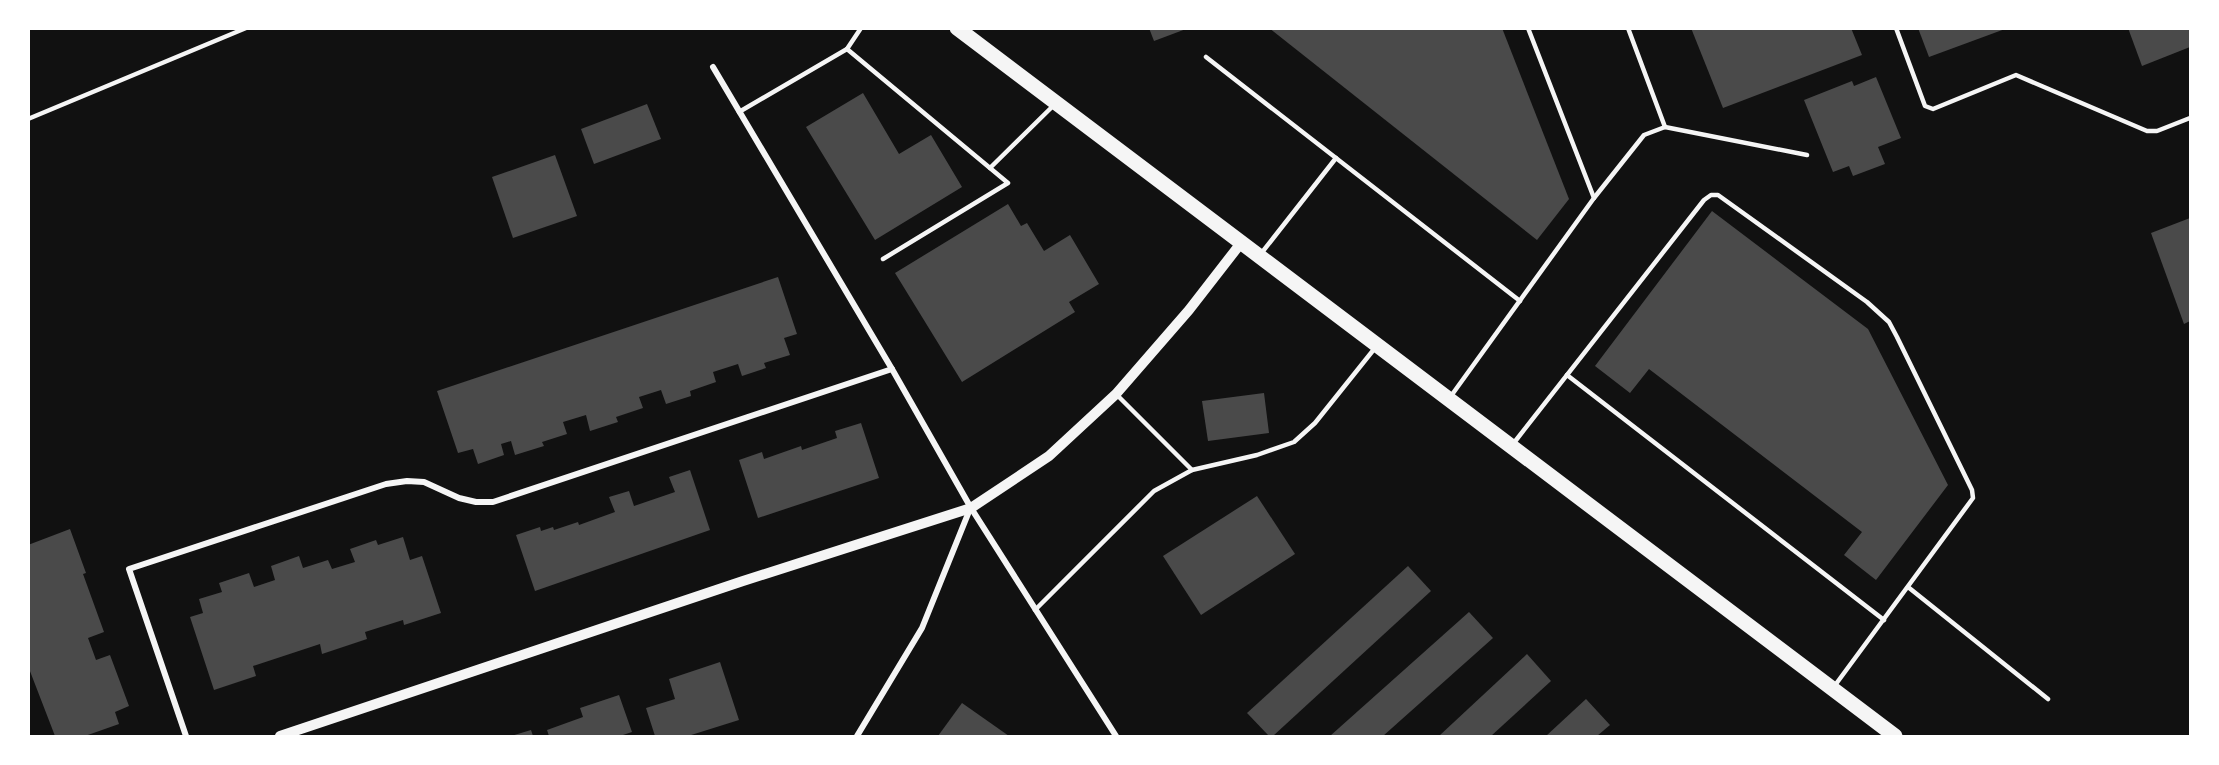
<svg xmlns="http://www.w3.org/2000/svg" width="2219" height="765" viewBox="0 0 2219 765" font-family="'Varela Round',sans-serif">
	<rect width="100%" height="100%" fill="#111"/>
	<g fill="#4a4a4a">
		<polygon points="1149,28 1186,28 1186,29 1154,41"/>
		<polygon points="1269,28 1502,28 1569,199 1537,240"/>
		<polygon points="1691,28 1851,28 1862,55 1723,108"/>
		<polygon points="1918,28 2005,28 2005,29 1929,57"/>
		<polygon points="2128,28 2190,28 2190,47 2142,66"/>
		<polygon points="1876,77 1901,138 1878,147 1885,164 1853,176 1849,166 1833,172 1804,100 1852,81 1854,86"/>
		<polygon points="863,93 899,154 931,135 962,187 875,240 806,127"/>
		<polygon points="647,104 661,139 594,164 581,129"/>
		<polygon points="555,155 577,216 513,238 492,177"/>
		<polygon points="1008,204 1021,226 1027,223 1044,251 1070,235 1099,284 1069,302 1075,312 962,382 895,273"/>
		<polygon points="1712,211 1868,329 1948,485 1876,580 1844,555 1862,532 1649,369 1630,393 1595,366"/>
		<polygon points="2190,218 2190,321 2184,324 2151,233"/>
		<polygon points="778,277 797,334 784,338 790,355 764,363 766,368 742,376 738,364 713,372 716,382 690,391 691,396 666,404 661,390 639,397 643,408 616,417 618,422 590,431 586,415 563,422 567,434 542,442 544,446 515,455 511,441 501,444 504,455 478,464 473,449 458,453 437,391"/>
		<polygon points="1264,393 1269,433 1208,441 1202,401"/>
		<polygon points="861,423 879,478 758,518 739,460 762,452 764,459 801,446 802,450 837,438 835,431"/>
		<polygon points="690,470 710,530 535,591 516,535 540,527 541,531 553,527 554,530 578,522 579,525 615,512 609,497 629,491 634,506 675,492 669,477"/>
		<polygon points="1257,496 1295,554 1201,615 1163,556"/>
		<polygon points="70,529 86,573 83,574 104,632 88,638 96,660 110,655 129,706 115,712 119,724 85,736 55,736 28,666 28,545"/>
		<polygon points="403,537 410,560 422,556 441,613 404,625 403,620 365,632 367,639 322,654 320,644 253,666 256,676 214,690 190,617 203,613 199,599 222,592 219,583 249,573 254,587 275,580 271,566 299,556 303,568 328,560 332,569 355,562 350,549 376,540 378,545"/>
		<polygon points="1408,566 1431,591 1273,736 1269,736 1247,713"/>
		<polygon points="1469,612 1493,638 1383,736 1330,736"/>
		<polygon points="1527,654 1551,681 1491,736 1439,736"/>
		<polygon points="720,662 739,720 688,736 655,736 646,708 675,699 669,679"/>
		<polygon points="619,695 632,732 620,736 549,736 547,730 583,717 580,708"/>
		<polygon points="1586,699 1610,725 1597,736 1546,736"/>
		<polygon points="962,703 1009,736 938,736"/>
		<polygon points="531,730 533,736 511,736"/>
	</g>
	<g fill="none" stroke-linecap="round" stroke-linejoin="round">
		<g stroke="#f5f5f5" stroke-width="4.5">
			<polyline points="1628,28 1665,127"/>
			<polyline points="1896,28 1925,106 1933,109 2016,75 2147,131 2157,131 2190,118"/>
			<polyline points="847,49 1008,183 883,259"/>
			<polyline points="1206,57 1520,301"/>
			<polyline points="739,112 847,49 861,28"/>
			<polyline points="28,119 246,28"/>
			<polyline points="990,168 1054,105"/>
			<polyline points="1594,198 1644,135 1665,127 1807,155"/>
			<polyline points="1260,255 1336,158"/>
			<polyline points="1567,375 1884,620"/>
			<polyline points="1116,394 1192,470"/>
			<polyline points="1451,396 1594,198 1528,28"/>
			<polyline points="1513,444 1704,200 1711,195 1718,195 1867,302 1889,322 1897,337 1972,490 1973,498 1833,688"/>
			<polyline points="1908,587 2048,699"/>
			<polyline points="1035,610 1154,491 1192,470 1257,455 1294,442 1315,423 1375,348"/>
		</g>
		<g stroke="#f5f5f5" stroke-width="6">
			<polyline points="713,67 892,369 971,508 1116,736"/>
			<polyline points="186,736 129,569 386,484 407,481 424,482 459,498 476,502 493,502 892,369"/>
			<polyline points="857,736 922,628 970,509"/>
		</g>
		<polyline stroke="#f5f5f5" stroke-width="10" points="280,736 743,581 971,508 1049,456 1116,394 1189,310 1241,243"/>
		<polyline stroke="#f5f5f5" stroke-width="15" points="957,28 1895,736"/>
	</g>
	<rect width="2219" height="765" fill="none" stroke="#ffffff" stroke-width="60"/>
</svg>
